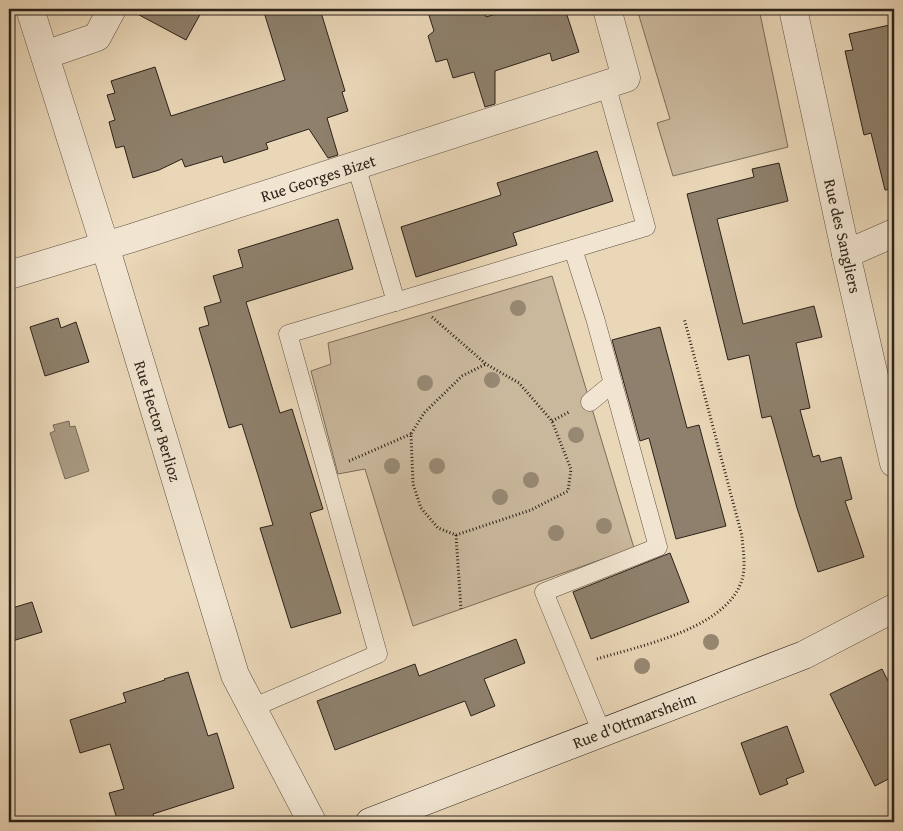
<svg xmlns="http://www.w3.org/2000/svg" width="903" height="831" viewBox="0 0 903 831" font-family="'Gentium Book Plus',serif">
	<rect width="100%" height="100%" fill="#ead7b8"/>
	<filter id="stains"><feTurbulence type="fractalNoise" baseFrequency=".004" numOctaves="4"/><feColorMatrix values="0 0 0 0 .2 0 0 0 0 .09 0 0 0 0 .02 0 0 0 .5 -.17"/></filter>
	<radialGradient id="worn" r=".72"><stop offset=".6" stop-color="#630" stop-opacity="0"/><stop offset="1" stop-color="#630" stop-opacity=".3"/></radialGradient>
	<g fill="#cab89d" stroke="#7a6d5b">
		<polygon points="637,9 759,9 788,147 673,176 657,123 670,119"/>
		<polygon points="552,276 634,548 413,626 365,469 338,474 311,371 331,364 328,343"/>
	</g>
	<polygon fill="#a99982" stroke="#776958" points="69,421 70,427 75,426 89,471 65,479 50,433 55,431 53,425"/>
	<g fill="#8e806c" stroke="#2b2219">
		<polygon points="128,9 203,9 186,40"/>
		<polygon points="263,9 320,9 345,91 342,92 348,111 327,118 338,155 328,158 309,129 266,143 268,149 224,163 222,156 185,167 182,159 159,170 133,178 124,146 116,148 109,122 115,120 107,95 115,93 111,81 155,67 171,116 285,80"/>
		<polygon points="427,9 484,9 486,17 513,9 565,9 579,52 552,61 550,53 495,71 495,104 485,107 474,72 453,78 447,59 436,62 428,36 434,31"/>
		<polygon points="894,24 894,189 885,190 871,133 864,135 845,51 853,50 849,34"/>
		<polygon points="597,151 613,201 513,233 517,245 416,277 401,227 501,195 497,183"/>
		<polygon points="779,163 788,201 717,219 743,324 814,306 822,337 796,343 810,408 800,410 813,457 819,455 821,462 841,457 852,499 845,501 864,557 818,572 797,508 771,416 762,418 749,355 728,360 687,194 754,177 752,169"/>
		<polygon points="338,219 353,269 246,302 280,413 292,409 323,509 310,513 341,613 291,628 260,528 273,525 258,475 242,424 229,428 199,328 209,325 204,307 221,302 213,276 243,267 238,250"/>
		<polygon points="58,318 61,328 76,322 89,362 45,376 30,327"/>
		<polygon points="660,327 687,428 699,425 726,526 676,539 649,438 640,441 612,340"/>
		<polygon points="670,553 689,602 591,639 573,592"/>
		<polygon points="32,602 42,632 9,642 9,609"/>
		<polygon points="516,639 525,663 484,679 495,706 471,716 465,701 335,750 317,701 415,664 419,676"/>
		<polygon points="882,669 888,681 894,678 894,776 875,786 830,694"/>
		<polygon points="188,672 208,736 217,733 234,788 153,814 156,822 118,822 109,793 124,789 110,744 80,753 70,720 126,702 123,693 165,680 164,679"/>
		<polygon points="787,726 804,772 786,779 788,784 760,795 741,743"/>
	</g>
	<g fill="none" stroke-linecap="round" stroke-linejoin="round">
		<defs>
			<g id="service">
				<polyline points="356,165 396,302"/>
				<polyline points="573,249 595,318 658,547 544,592 602,733"/>
				<polyline points="590,402 613,383"/>
				<polyline points="252,708 378,654 288,334 646,227 606,84"/>
			</g>
			<g id="minor">
				<polyline points="30,9 105,246 235,675 312,822"/>
				<polyline points="793,9 846,254 894,463"/>
				<polyline points="45,55 97,37 112,9"/>
				<polyline points="846,254 894,233"/>
				<polyline points="9,275 132,238 626,78 607,9"/>
			</g>
			<polyline id="secondary" points="370,822 804,655 894,608"/>
		</defs>
		<use href="#service" stroke="#5b4f41" stroke-width="19"/>
		<use href="#minor" stroke="#5b4f41" stroke-width="29"/>
		<use href="#secondary" stroke="#2b2219" stroke-width="29"/>
		<g stroke="#2b2219" stroke-width="3" stroke-dasharray="1 2.5" stroke-linecap="butt">
			<polyline points="432,317 486,364 519,383 552,421 571,469 568,491 531,510 456,535 438,528 421,508 413,484 411,434 424,413 462,376 486,364"/>
			<polyline points="552,421 569,412"/>
			<polyline points="349,461 411,434"/>
			<polyline points="456,535 461,609"/>
			<path d="M597,659C639,646 721,630 740,585C747,570 743,552 742,536L684,318"/>
		</g>
		<use href="#service" stroke="#f1e5d1" stroke-width="18"/>
		<use href="#minor" stroke="#f1e5d1" stroke-width="28"/>
		<use href="#secondary" stroke="#f1e5d1" stroke-width="28"/>
	</g>
	<g fill="#978873">
		<circle cx="518" cy="308" r="8"/>
		<circle cx="492" cy="380" r="8"/>
		<circle cx="425" cy="383" r="8"/>
		<circle cx="576" cy="435" r="8"/>
		<circle cx="392" cy="466" r="8"/>
		<circle cx="437" cy="466" r="8"/>
		<circle cx="531" cy="480" r="8"/>
		<circle cx="500" cy="497" r="8"/>
		<circle cx="604" cy="526" r="8"/>
		<circle cx="556" cy="533" r="8"/>
		<circle cx="711" cy="642" r="8"/>
		<circle cx="642" cy="666" r="8"/>
	</g>
	<g text-anchor="middle" dominant-baseline="central" stroke-width="4" stroke-linejoin="round" paint-order="stroke">
		<g font-size="16" fill="#2b2219" stroke="#f1e5d1">
			<text transform="translate(318 178) rotate(-18)">Rue Georges Bizet</text>
			<text transform="translate(843 236) rotate(77)">Rue des Sangliers</text>
			<text transform="translate(158 421) rotate(73)">Rue Hector Berlioz</text>
			<text transform="translate(634 720) rotate(-21)">Rue d'Ottmarsheim</text>
		</g>
	</g>
	<rect width="903" height="831" fill="none" stroke="#ead7b8" stroke-width="30"/>
	<rect x="10" y="10" width="883" height="811" fill="none" stroke="#2b2219" stroke-width="2.5"/>
	<rect x="15" y="15" width="873" height="801" fill="none" stroke="#2b2219"/>
	<rect width="100%" height="100%" filter="url(#stains)"/>
	<rect width="100%" height="100%" fill="url(#worn)"/>
</svg>
